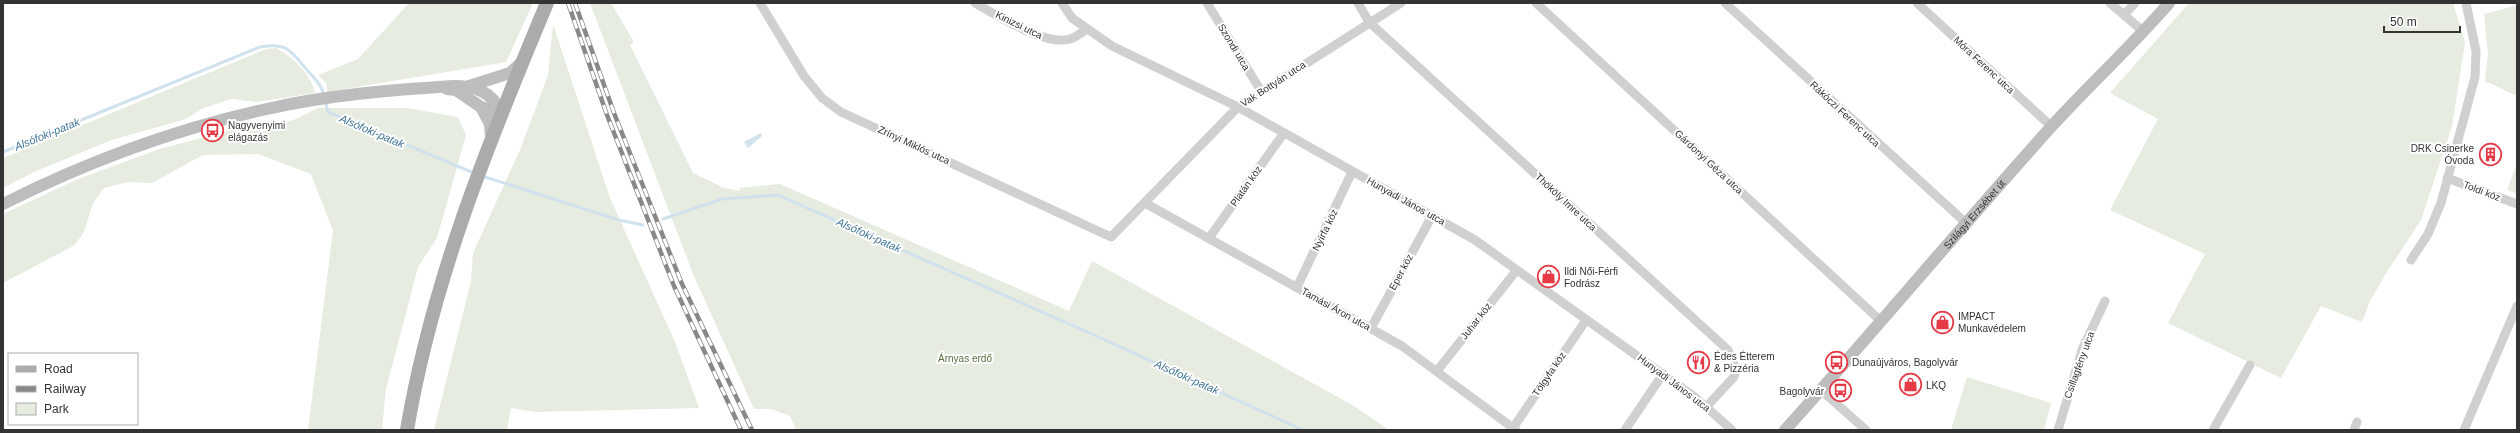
<svg xmlns="http://www.w3.org/2000/svg" width="2520" height="433" viewBox="0 0 2520 433" font-family="Helvetica,sans-serif">
	<rect width="100%" height="100%" fill="#fff"/>
	<g fill="#e6ecdf">
		<polygon points="409,3 533,3 506,62 327,92 327,84 318,75 358,59"/>
		<polygon points="590,3 611,3 634,42 630,45 693,173 724,188 740,191 740,188 780,184 1069,311 1092,261 1354,406 1389,430 796,430 790,416 771,409 754,409 693,274"/>
		<polygon points="2189,3 2453,3 2465,42 2452,126 2421,220 2385,275 2370,301 2362,322 2321,306 2281,378 2168,323 2205,254 2110,210 2158,119 2110,93"/>
		<polygon points="2517,5 2517,96 2485,81 2488,54 2484,14"/>
		<polygon points="553,24 610,198 675,342 699,408 536,412 511,408 507,430 434,430 471,281 473,253 520,150 548,75"/>
		<path d="M276,48C293,57 312,75 315,93L256,102L232,99L203,108L186,119L112,140L36,171L3,188V158L266,49Z"/>
		<polygon points="318,108 407,108 458,117 466,135 437,238 418,267 386,389 382,430 308,430 333,231 311,174 258,154 203,155 152,183 128,182 104,188 93,203 84,232 75,245 3,283 3,214 78,179 160,149 242,127 269,128 296,119"/>
		<polygon points="2517,163 2517,194 2507,190"/>
		<polygon points="1967,377 2051,403 2044,430 1951,430"/>
	</g>
	<polygon fill="#cfe2ee" points="761,133 762,136 748,148 744,142"/>
	<g fill="none" stroke-linecap="round" stroke-linejoin="round">
		<g stroke="#cfe2ee" stroke-width="3">
			<polyline points="325,100 328,112 474,173"/>
			<path d="M3,152L260,47C287,42 291,51 307,70C314,78 321,84 324,95"/>
			<polyline points="482,176 619,220 643,225"/>
			<polyline points="663,219 722,199 778,195 1069,324"/>
			<polyline points="1072,325 1303,430"/>
		</g>
		<g stroke="#d0d0d0" stroke-width="9">
			<polyline points="760,3 804,76 822,98 841,112 1111,237 1238,107 1401,3"/>
			<path d="M975,3C997,15 1048,49 1073,38C1077,36 1082,32 1086,30"/>
			<polyline points="1062,3 1072,18 1112,46 1238,107 1475,240 1696,398 1732,430"/>
			<polyline points="1207,3 1261,91"/>
			<polyline points="1358,3 1369,22 1728,350 1736,369 1734,377 1706,407"/>
			<polyline points="1536,3 1882,322"/>
			<polyline points="1725,3 1966,223"/>
			<polyline points="1917,3 2052,127"/>
			<polyline points="2110,3 2144,32"/>
			<polyline points="2124,15 2135,3"/>
			<polyline points="2447,178 2517,204"/>
			<polyline points="1145,203 1402,346 1516,430"/>
			<polyline points="1209,238 1284,133"/>
			<polyline points="2411,260 2428,234 2441,203 2475,77 2476,51 2466,3"/>
			<polyline points="1297,287 1352,172"/>
			<polyline points="1371,328 1432,216"/>
			<polyline points="1437,371 1516,271"/>
			<polyline points="1821,390 1866,430"/>
			<polyline points="1513,428 1586,320"/>
			<polyline points="1625,430 1663,374"/>
			<polyline points="2058,430 2082,350 2105,301"/>
			<polyline points="2213,430 2250,365"/>
			<polyline points="2354,430 2357,422"/>
			<polyline points="2464,430 2517,306"/>
		</g>
		<g stroke="#bdbdbd" stroke-width="12">
			<polyline points="469,86 510,73 522,62"/>
			<polyline points="447,89 456,90 481,107 501,113"/>
			<polyline points="481,107 490,124 491,137"/>
			<path d="M3,204C87,162 175,129 267,109C327,95 391,90 453,86C475,86 492,91 501,113"/>
			<path id="s1" d="M1785,430C1875,330 1961,227 2050,128C2089,85 2131,47 2169,3"/>
		</g>
		<path stroke="#ababab" stroke-width="14" d="M407,430C432,281 489,141 547,3"/>
		<defs>
			<g id="rail">
				<polyline points="568,3 607,115 674,286 741,430"/>
				<polyline points="575,3 614,113 682,284 752,430"/>
			</g>
		</defs>
		<use href="#rail" stroke="#888" stroke-width="4.5"/>
		<use href="#rail" stroke="#fff" stroke-width="3" stroke-dasharray="9" stroke-linecap="butt"/>
	</g>
	<defs>
		<symbol id="bus-ring" viewBox="-11 -11 22 22"><circle r="9.5" fill="#fff" stroke="#e63946" stroke-width="1.5"/><path d="M-5-6H5V4H4V6H2V4H-2V6H-4V4H-5ZM-3.5-4V0h7V-4ZM-3.5 1.2v1.5H-2V1.2ZM2 1.2v1.5H3.5V1.2Z" fill="#e63946"/></symbol>
		<symbol id="building-ring" viewBox="-11 -11 22 22"><circle r="9.5" fill="#fff" stroke="#e63946" stroke-width="1.5"/><path d="M-4-6H4V6H1V3H-1V6H-4ZM-2.5-4.3h1.7v1.8h-1.7ZM.8-4.3h1.7v1.8H.8ZM-2.5-1h1.7V.8h-1.7ZM.8-1h1.7V.8H.8Z" fill="#e63946"/></symbol>
		<symbol id="shop-ring" viewBox="-11 -11 22 22"><circle r="9.5" fill="#fff" stroke="#e63946" stroke-width="1.5"/><path d="M-5-2.5h2.3a2.7 3.5 0 0 1 5.4 0H5L5.5 6h-11ZM-1.5-2.5h3a1.5 2.3 0 0 0-3 0Z" fill="#e63946"/></symbol>
		<symbol id="restaurant-ring" viewBox="-11 -11 22 22"><circle r="9.5" fill="#fff" stroke="#e63946" stroke-width="1.5"/><path d="M-5-6h1v4h1v-4h1v4h1v-4h1v5L-1.5 .5V6h-2V.5L-5-1ZM5-6V6H3V1.5H1.5Q1.5-4 5-6Z" fill="#e63946"/></symbol>
	</defs>
	<g fill-rule="evenodd">
		<use href="#bus-ring" x="200" y="118" width="25" height="25"/>
		<use href="#building-ring" x="2478" y="142" width="25" height="25"/>
		<use href="#shop-ring" x="1536" y="264" width="25" height="25"/>
		<use href="#shop-ring" x="1930" y="310" width="25" height="25"/>
		<use href="#restaurant-ring" x="1686" y="350" width="25" height="25"/>
		<use href="#bus-ring" x="1824" y="350" width="25" height="25"/>
		<use href="#shop-ring" x="1898" y="372" width="25" height="25"/>
		<use href="#bus-ring" x="1828" y="378" width="25" height="25"/>
	</g>
	<g text-anchor="middle" dominant-baseline="central" stroke-width="4" stroke-linejoin="round" paint-order="stroke">
		<g font-size="10" fill="#333" stroke="#fff">
			<text transform="translate(1019 25) rotate(26)">Kinizsi utca</text>
			<text transform="translate(1234 47) rotate(59)">Szondi utca</text>
			<text transform="translate(1984 65) rotate(43)">Móra Ferenc utca</text>
			<text transform="translate(1273 84) rotate(-33)">Vak Bottyán utca</text>
			<text transform="translate(1845 114) rotate(43)">Rákóczi Ferenc utca</text>
			<text transform="translate(914 145) rotate(25)">Zrínyi Miklós utca</text>
			<text transform="translate(1709 162) rotate(43)">Gárdonyi Géza utca</text>
			<text transform="translate(1246 186) rotate(-55)">Platán köz</text>
			<text transform="translate(2482 191) rotate(21)">Toldi köz</text>
			<text transform="translate(1406 201) rotate(29)">Hunyadi János utca</text>
			<text transform="translate(1566 202) rotate(43)">Thököly Imre utca</text>
			<text stroke="none"><textPath href="#s1" startOffset="287">Szilágyi Erzsébet út</textPath></text>
			<text transform="translate(1325 230) rotate(-64)">Nyírfa köz</text>
			<text transform="translate(1401 272) rotate(-62)">Eper köz</text>
			<text transform="translate(1336 309) rotate(29)">Tamási Áron utca</text>
			<text transform="translate(1476 321) rotate(-52)">Juhar köz</text>
			<text transform="translate(2079 365) rotate(-70)">Csillagfény utca</text>
			<text transform="translate(1549 374) rotate(-56)">Tölgyfa köz</text>
			<text transform="translate(1674 383) rotate(37)">Hunyadi János utca</text>
		</g>
		<g font-size="10" fill="#333" stroke="#fff" text-anchor="start">
			<text x="228" y="125">Nagyvenyimi<tspan x="228" dy="12">elágazás</tspan></text>
			<text x="2474" y="148" text-anchor="end">DRK Csiperke<tspan x="2474" dy="12">Óvoda</tspan></text>
			<text x="1564" y="271">Ildi Női-Férfi<tspan x="1564" dy="12">Fodrász</tspan></text>
			<text x="1958" y="316">IMPACT<tspan x="1958" dy="12">Munkavédelem</tspan></text>
			<text x="1714" y="356">Édes Étterem<tspan x="1714" dy="12">&amp; Pizzéria</tspan></text>
			<text x="1852" y="362">Dunaújváros, Bagolyvár</text>
			<text x="1926" y="385">LKQ</text>
			<text x="1824" y="391" text-anchor="end">Bagolyvár</text>
		</g>
		<g font-size="10" fill="#56703f" stroke="#fff">
			<text x="965" y="358">Árnyas erdő</text>
		</g>
		<g font-size="11" font-style="italic" fill="#3f7597" stroke="#fff">
			<text transform="translate(372 131) rotate(23)">Alsófoki-patak</text>
			<text transform="translate(47 134) rotate(-22)">Alsófoki-patak</text>
			<text transform="translate(869 235) rotate(24)">Alsófoki-patak</text>
			<text transform="translate(1187 377) rotate(24)">Alsófoki-patak</text>
		</g>
	</g>
	<rect width="2520" height="433" fill="none" stroke="#333333" stroke-width="8"/>
	<rect x="8" y="353" width="130" height="72" fill="#ffffff" stroke="#adadad"/>
	<rect x="16" y="366" width="20" height="6" fill="#ababab" stroke="#adadad"/>
	<text x="44" y="373" font-size="12" fill="#333333">Road</text>
	<rect x="16" y="386" width="20" height="6" fill="#888888" stroke="#adadad"/>
	<text x="44" y="393" font-size="12" fill="#333333">Railway</text>
	<rect x="16" y="403" width="20" height="12" fill="#e6ecdf" stroke="#adadad"/>
	<text x="44" y="413" font-size="12" fill="#333333">Park</text>
	<path d="M2384 26v6h76v-6" fill="none" stroke="#333333" stroke-width="2"/>
	<text x="2390" y="26" font-size="12" fill="#333333" stroke="#ffffff" stroke-width="3" paint-order="stroke">50 m</text>
</svg>
